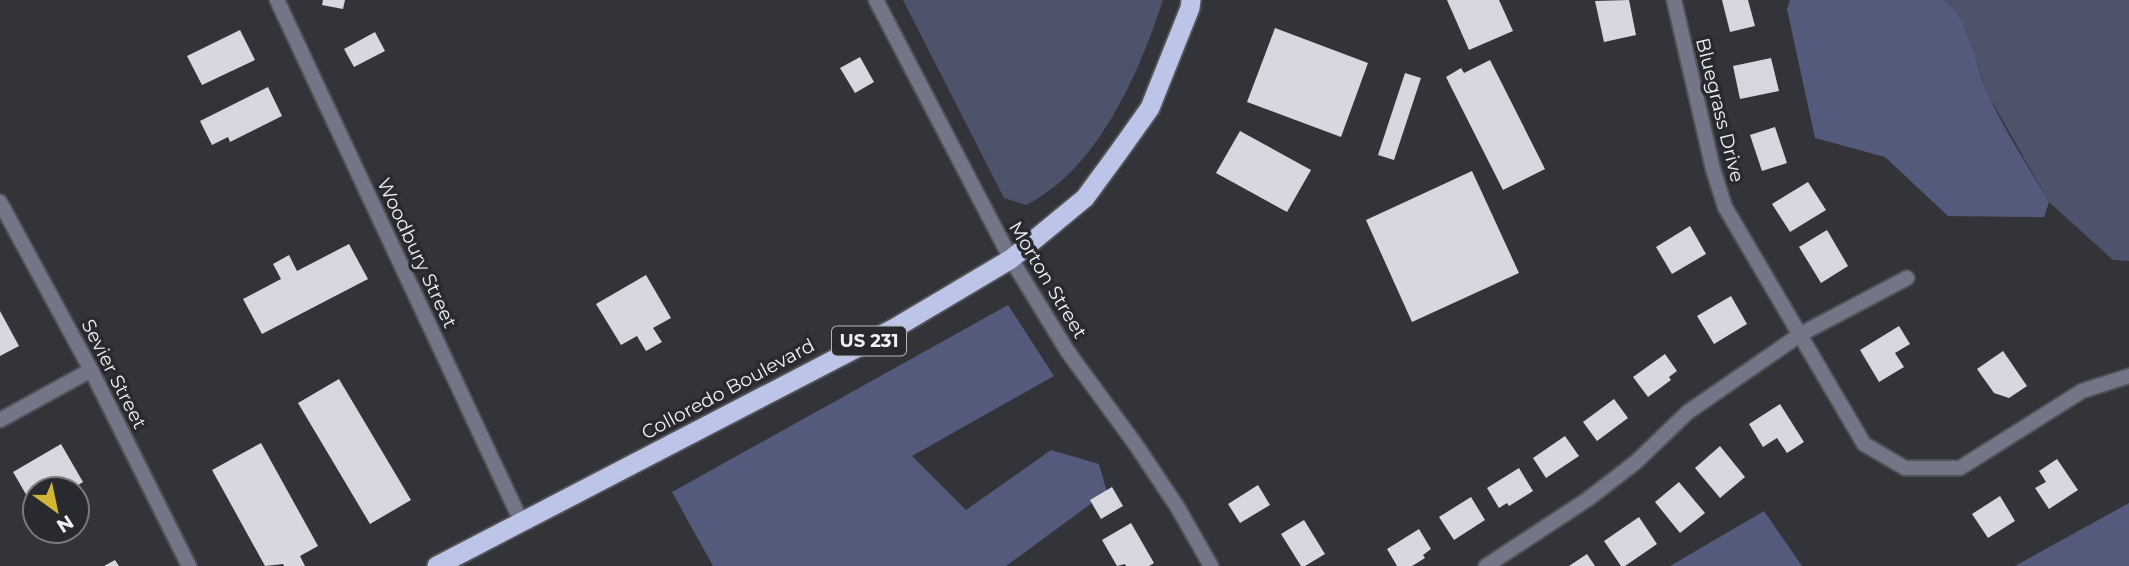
<svg xmlns="http://www.w3.org/2000/svg" width="2129" height="566" viewBox="0 0 2129 566" font-family="Montserrat,sans-serif">
	<rect width="100%" height="100%" fill="#333439"/>
	<g fill="#4e536c">
		<path d="M903,0H1163C1139,73 1098,169 1026,205L1004,198Z"/>
		<polygon points="1944,0 2129,0 2129,261 2113,260 2049,202 1987,93 1967,32 1950,5"/>
	</g>
	<g fill="#545a7b">
		<path d="M1790,0H1944C1971,21 1974,62 1987,92C2004,130 2028,166 2049,202L2044,217L1948,216L1885,157L1815,138L1787,9Z"/>
		<polygon points="1008,305 1054,376 912,456 966,510 1051,450 1099,464 1107,492 1006,566 713,566 672,492"/>
		<polygon points="2129,503 2129,566 2015,566"/>
		<polygon points="1764,511 1802,566 1670,566"/>
	</g>
	<g fill="#d7d8df">
		<polygon points="323,0 345,0 343,9 322,5"/>
		<polygon points="1447,0 1499,0 1513,31 1469,50"/>
		<polygon points="1629,0 1636,35 1604,42 1595,1"/>
		<polygon points="1722,0 1748,0 1755,26 1730,32"/>
		<polygon points="1275,28 1368,63 1341,137 1247,102"/>
		<polygon points="240,30 255,60 202,85 187,56"/>
		<polygon points="375,32 385,51 354,67 344,49"/>
		<polygon points="860,57 874,82 855,93 840,68"/>
		<polygon points="1771,58 1779,91 1740,99 1733,66"/>
		<polygon points="1490,60 1545,169 1503,190 1446,77 1461,68 1464,73"/>
		<polygon points="1405,73 1421,78 1394,160 1378,155"/>
		<polygon points="268,87 282,116 230,142 228,137 212,145 200,121"/>
		<polygon points="1775,127 1787,163 1762,171 1750,135"/>
		<polygon points="1240,131 1311,170 1287,212 1216,173"/>
		<polygon points="1472,171 1519,273 1412,322 1366,220"/>
		<polygon points="1808,182 1826,210 1790,232 1772,204"/>
		<polygon points="1690,226 1706,254 1672,274 1656,247"/>
		<polygon points="1827,230 1848,266 1821,283 1799,247"/>
		<polygon points="349,244 368,279 262,334 243,299 281,279 273,264 289,255 297,271"/>
		<polygon points="646,275 671,318 653,328 662,342 646,351 637,336 621,345 596,304"/>
		<polygon points="1731,296 1747,324 1714,344 1697,316"/>
		<polygon points="0,311 19,346 0,356"/>
		<polygon points="1899,326 1910,344 1895,353 1904,367 1879,382 1860,350"/>
		<polygon points="2003,351 2027,386 2009,398 1994,393 1977,369"/>
		<polygon points="1665,354 1677,371 1669,377 1671,380 1648,397 1633,377"/>
		<polygon points="339,379 411,500 370,524 298,403"/>
		<polygon points="1614,399 1628,418 1597,441 1583,422"/>
		<polygon points="1780,404 1804,442 1787,453 1777,438 1763,447 1749,424"/>
		<polygon points="1565,436 1579,456 1546,478 1533,458"/>
		<polygon points="261,443 318,546 300,556 305,566 284,566 283,564 265,566 212,470"/>
		<polygon points="61,444 83,482 72,489 35,489 35,510 13,472"/>
		<polygon points="1720,446 1745,477 1720,498 1695,468"/>
		<polygon points="2057,459 2078,490 2049,509 2035,488 2046,482 2039,471"/>
		<polygon points="1519,468 1533,491 1509,506 1507,503 1499,508 1487,488"/>
		<polygon points="1679,482 1705,513 1680,533 1655,502"/>
		<polygon points="1258,485 1270,505 1240,523 1228,504"/>
		<polygon points="1112,487 1123,506 1101,519 1090,500"/>
		<polygon points="2000,496 2015,521 1988,538 1972,514"/>
		<polygon points="1471,497 1485,520 1454,540 1439,517"/>
		<polygon points="1639,517 1657,544 1625,566 1621,566 1604,541"/>
		<polygon points="1304,520 1325,554 1305,566 1301,566 1281,534"/>
		<polygon points="1131,523 1154,563 1149,566 1126,566 1125,564 1117,566 1102,540"/>
		<polygon points="1419,529 1431,549 1423,555 1425,558 1412,566 1397,566 1387,549"/>
		<polygon points="1587,554 1595,566 1569,566"/>
		<polygon points="115,560 119,566 104,566"/>
	</g>
	<g fill="none" stroke-linecap="round" stroke-linejoin="round">
		<defs>
			<g id="minor">
				<polyline points="277,0 522,523"/>
				<polyline points="1674,0 1713,169 1725,207 1864,444 1905,468 1960,468 2082,391 2129,376"/>
				<polyline points="0,202 91,370 189,566"/>
				<polyline points="0,420 91,370"/>
				<polyline points="1486,566 1588,499 1636,462 1688,412 1801,334 1907,278"/>
			</g>
			<polyline id="tertiary" points="876,0 1011,259 1068,352 1136,445 1178,508 1211,566"/>
			<polyline id="trunk" points="437,566 895,328 1011,259 1085,198 1118,153 1150,108 1190,8 1191,0"/>
		</defs>
		<use href="#minor" stroke="#515257" stroke-width="18"/>
		<use href="#tertiary" stroke="#515257" stroke-width="18"/>
		<use href="#trunk" stroke="#515257" stroke-width="23"/>
		<use href="#minor" stroke="#737686" stroke-width="14"/>
		<use href="#tertiary" stroke="#737686" stroke-width="14"/>
		<use href="#trunk" stroke="#bcc4e7" stroke-width="19"/>
	</g>
	<g text-anchor="middle" dominant-baseline="central" stroke-width="7" stroke-linejoin="round" paint-order="stroke">
		<rect fill="#292a2f" stroke="#b5b5ba" stroke-width="2" x="832" y="326.5" width="74" height="29" rx="5"/>
		<g font-size="18" font-weight="bold" fill="#f1f1f5">
			<text x="869" y="341">US 231</text>
		</g>
		<g font-size="19" fill="#f1f1f5" stroke="#292a2f">
			<text transform="translate(1720 110) rotate(76)">Bluegrass Drive</text>
			<text transform="translate(417 253) rotate(65)">Woodbury Street</text>
			<text transform="translate(1048 280) rotate(59)">Morton Street</text>
			<text transform="translate(114 374) rotate(63)">Sevier Street</text>
			<text transform="translate(728 389) rotate(-28)">Colloredo Boulevard</text>
		</g>
	</g>
	<g transform="translate(56 510) rotate(147)"><circle r="33" fill="#292a2f" stroke="#797a7e" stroke-width="2"/>
	<path d="M0-5L12 26L0 18L-12 26Z" fill="#d3b635"/>
	<text y="-10" font-size="19" font-weight="bold" text-anchor="middle" fill="#f1f1f5">N</text>
	</g>
</svg>
